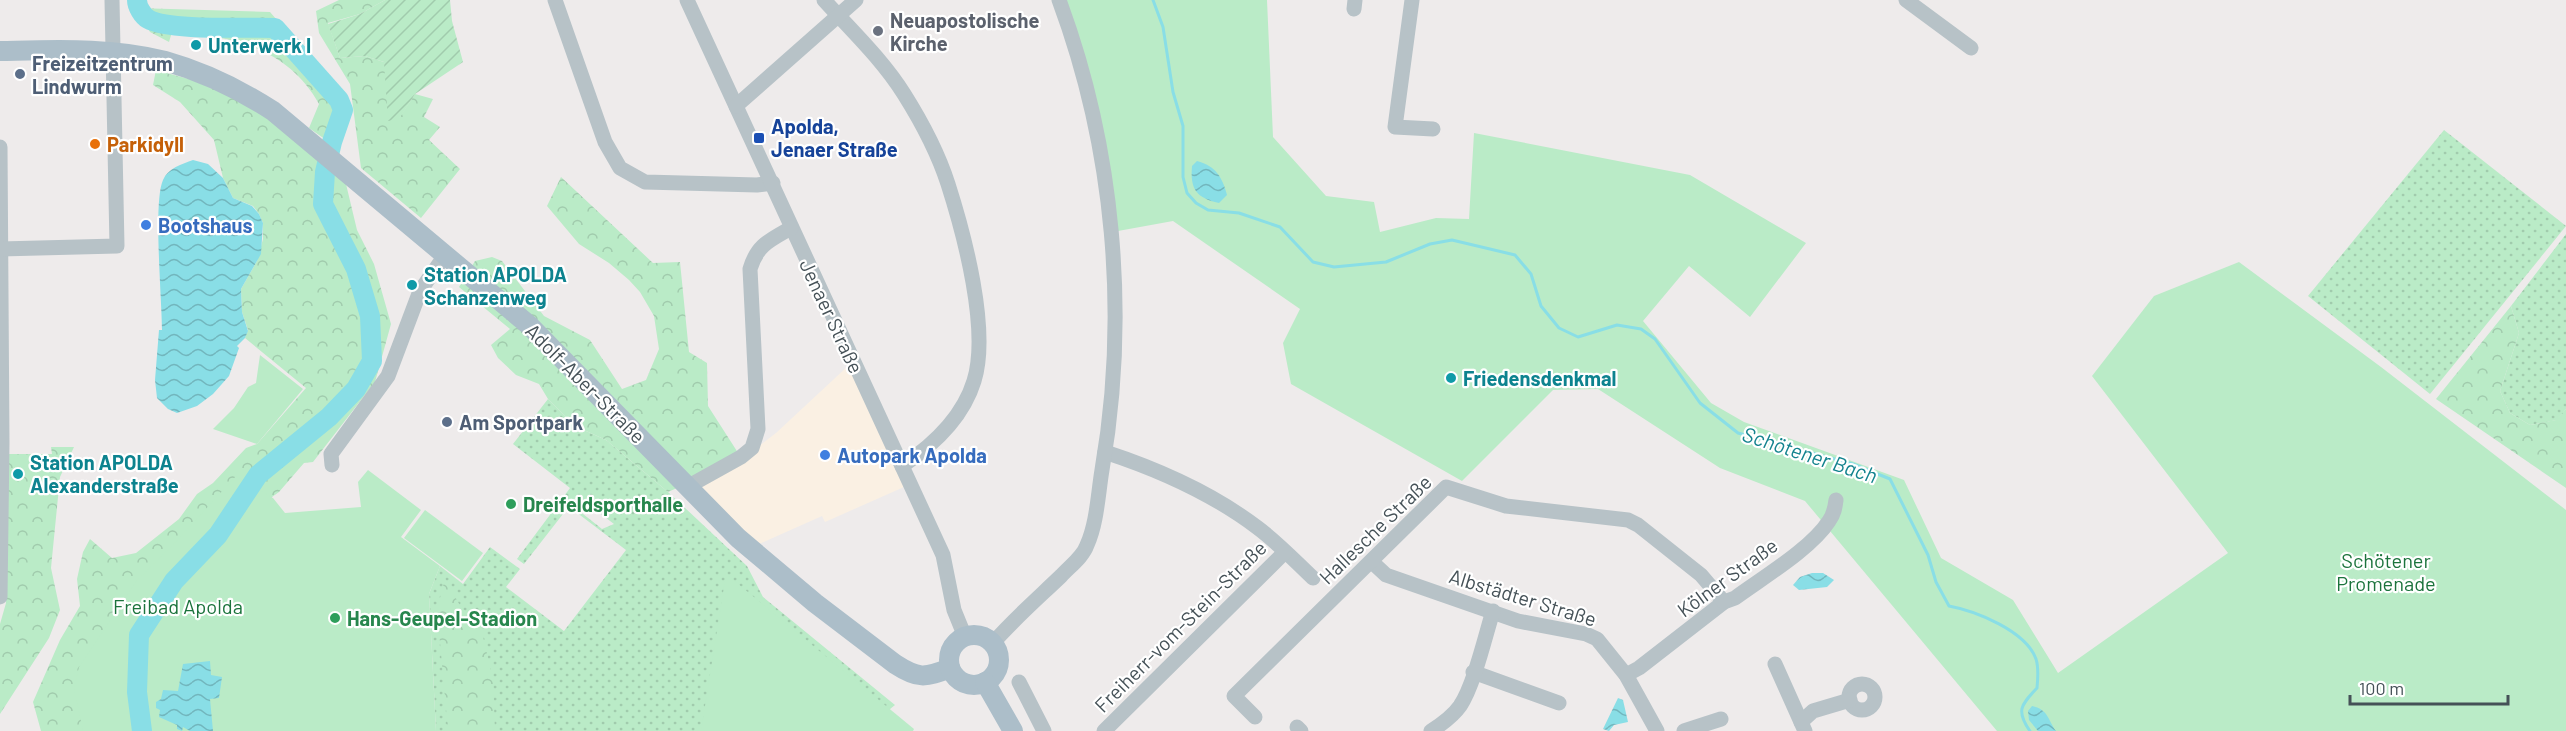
<svg xmlns="http://www.w3.org/2000/svg" width="2566" height="731" viewBox="0 0 2566 731" font-family="Barlow,sans-serif">
	<defs>
		<pattern id="grass-dots" width="8" height="8" patternUnits="userSpaceOnUse" patternTransform="scale(1.5)"><rect width="8" height="8" fill="#baebc7"/><path d="M2 2h.1M6 6h.1" fill="none" stroke="#a1cbad" stroke-width="1.8" stroke-linecap="round"/></pattern>
		<pattern id="forest-crowns" width="20" height="18" patternUnits="userSpaceOnUse" patternTransform="scale(1.5)"><rect width="20" height="18" fill="#baebc7"/><path d="M2 6a3 3 0 1 1 6 0M12 15a3 3 0 1 1 6 0" fill="none" stroke="#a1cbad"/></pattern>
		<pattern id="garden-furrows" width="10" height="10" patternUnits="userSpaceOnUse" patternTransform="scale(1.5)"><rect width="10" height="10" fill="#baebc7"/><path d="M-1 1l2-2M0 10L10 0M9 11l2-2" fill="none" stroke="#a1cbad"/></pattern>
		<pattern id="water-waves" width="16" height="10" patternUnits="userSpaceOnUse" patternTransform="scale(1.5)"><rect width="16" height="10" fill="#89dee6"/><path d="M0 5q4-4 8 0t8 0" fill="none" stroke="#72b6bd"/></pattern>
	</defs>
	<rect width="100%" height="100%" fill="#eeebeb"/>
	<polygon fill="#faf0e3" points="848,366 904,487 825,522 822,516 759,544 695,487 742,459 776,433"/>
	<g fill="url(#grass-dots)">
		<polygon points="2444,130 2566,226 2430,394 2308,296"/>
		<polygon points="2566,234 2566,409 2557,420 2530,425 2510,413 2500,391 2519,333 2511,306"/>
		<polygon points="548,399 575,426 606,440 668,492 747,566 763,597 895,705 863,731 436,731 429,594 440,566 463,584 490,547 520,569 506,587 564,631 626,550 576,512 578,510 602,529 614,524 577,496 524,564 517,559 570,488 513,444"/>
	</g>
	<g fill="url(#forest-crowns)">
		<polygon points="339,0 385,0 360,14 328,23 340,58 365,56 384,62 399,118 415,94 433,99 424,117 440,127 429,140 460,169 421,218 361,168 350,84 319,33 316,11"/>
		<path d="M136,8L270,12L345,98L347,114L339,149L309,128L319,104C289,49 231,35 172,32L169,42L150,32Z"/>
		<polygon points="156,70 203,83 250,105 286,132 346,184 357,230 374,264 391,324 375,382 313,462 304,463 279,492 272,497 125,731 41,731 33,702 60,640 80,606 77,579 83,552 90,539 112,558 136,553 179,519 197,494 213,483 246,448 257,444 306,388 245,338 248,330 242,312 241,289 257,261 263,239 263,223 259,214 253,206 233,198 223,178 214,140 180,102 153,85"/>
		<polygon points="561,177 653,263 680,262 689,352 707,363 708,406 742,459 668,492 606,440 575,426 548,399 539,384 516,375 498,358 491,345 510,329 459,287 475,261 492,257 502,261 544,316 590,340 622,389 646,380 659,349 654,316 640,292 629,280 609,263 579,244 547,206"/>
		<polygon points="2511,306 2519,333 2500,391 2510,413 2530,425 2556,420 2566,409 2566,488 2436,399"/>
		<polygon points="51,447 74,447 60,477 51,568 60,610 49,638 0,714 0,624 6,603 7,454 52,454"/>
		<polygon points="445,579 462,609 479,619 493,680 495,731 448,731 437,609"/>
	</g>
	<g fill="#baebc7">
		<polygon points="1065,0 1267,0 1273,137 1326,196 1374,202 1380,232 1436,218 1469,219 1474,133 1690,175 1806,243 1750,317 1689,266 1643,321 1711,403 1744,422 1904,480 1941,558 2013,600 2058,673 2228,553 2092,376 2154,296 2239,262 2381,367 2566,510 2566,731 1997,731 1805,501 1720,468 1598,389 1553,390 1462,481 1291,384 1283,343 1300,309 1173,221 1118,231"/>
		<polygon points="260,355 303,389 257,444 213,429 234,408 248,387 256,383"/>
		<polygon points="368,470 421,510 401,537 440,566 429,594 436,731 83,731 74,688 79,667 137,580 172,546 236,476 273,498 285,513 361,507 358,482"/>
		<polygon points="425,510 483,553 462,581 404,538"/>
		<polygon points="726,574 914,729 913,731 701,731"/>
	</g>
	<polygon fill="url(#garden-furrows)" points="385,0 450,0 452,21 463,62 415,94 399,119 388,121 384,62 365,56 340,58 328,24 360,14"/>
	<g fill="url(#water-waves)">
		<path d="M193,160L208,164L223,178L233,198L252,206L259,214L263,223L261,254L241,289L242,312L248,331L245,338L237,346L239,348L229,376L213,394L197,406L177,413L168,409L157,398L155,380L159,330H162C162,300 153,202 163,180C168,168 182,164 193,160Z"/>
		<path d="M1197,161C1216,166 1222,177 1227,195L1219,203C1196,198 1190,189 1192,166Z"/>
		<polygon points="1812,573 1823,573 1834,580 1827,587 1799,590 1793,585 1800,577"/>
		<polygon points="210,661 211,675 222,677 219,698 210,699 213,731 190,731 183,727 182,731 177,729 177,725 159,717 160,710 156,708 156,702 161,699 163,690 178,691 183,664"/>
		<polygon points="1618,698 1623,700 1628,722 1614,725 1609,731 1603,729"/>
		<path d="M2032,706C2048,709 2048,720 2056,731H2038L2029,720L2028,711Z"/>
	</g>
	<g fill="none" stroke-linecap="round" stroke-linejoin="round">
		<path stroke="#89dee6" stroke-width="3" d="M1153,0L1163,27L1173,92L1183,126V177L1187,193L1196,203L1208,210L1239,213L1280,227L1313,262L1334,267L1386,262L1430,244L1452,240L1515,255L1531,274L1541,306L1559,328L1578,337L1617,325L1641,329L1655,339L1700,403L1738,433L1853,464L1890,479L1928,555L1936,582L1949,606C1976,611 2026,631 2036,659C2039,668 2038,678 2037,688C2022,704 2015,710 2030,731"/>
		<path stroke="#89dee6" stroke-width="20" d="M137,0C137,7 143,16 148,19C168,31 248,27 275,28L339,100L343,110L332,142L325,172L323,204L356,269L370,316L372,361L356,389L329,417L258,475L218,535L174,581L139,635L137,692L142,731"/>
		<g stroke="#b7c2c7" stroke-width="15">
			<polyline points="555,0 605,142 620,168 645,182 757,185 773,183"/>
			<polyline points="687,0 943,555 954,610 965,637"/>
			<path d="M824,0C851,30 882,59 904,94C921,121 938,153 948,184C964,234 990,330 974,381C963,417 932,446 902,466"/>
			<polyline points="1412,0 1395,127 1433,129"/>
			<polyline points="1906,0 1971,48"/>
			<polyline points="1354,9 1355,0"/>
			<polyline points="736,106 856,0"/>
			<polyline points="0,147 2,443 0,597"/>
			<polyline points="0,249 117,246 112,0"/>
			<path d="M1105,452C1160,470 1212,493 1258,528C1278,543 1295,561 1313,578"/>
			<polyline points="332,465 331,454 388,376 420,291 446,254"/>
			<path d="M687,487L741,457L752,448L758,429L750,269C757,245 770,240 791,228"/>
			<polyline points="1372,562 1386,575 1518,621 1586,634 1597,639 1626,675 1657,731"/>
			<path d="M993,643C1014,619 1038,598 1061,576C1069,567 1083,557 1087,545C1097,523 1098,494 1102,470C1129,314 1114,148 1059,0"/>
			<polyline points="1775,664 1805,731"/>
			<polyline points="1473,672 1559,703"/>
			<path d="M1626,675L1639,668L1724,602L1735,598C1762,578 1811,549 1829,521C1834,514 1835,508 1836,500"/>
			<polyline points="1019,682 1044,731"/>
			<circle cx="1862" cy="697" r="13"/>
			<polyline points="1255,717 1234,696 1446,487 1506,506 1628,520 1638,525 1701,575 1724,602"/>
			<polyline points="1801,722 1813,711 1850,700"/>
			<polyline points="1297,727 1301,731"/>
			<polyline points="1104,731 1285,552"/>
			<path d="M1431,731C1442,724 1453,716 1460,706C1474,685 1485,637 1493,611"/>
			<polyline points="1684,731 1721,719"/>
		</g>
		<g stroke="#acbec9" stroke-width="20">
			<path d="M0,51C53,50 113,47 165,61C204,72 239,89 273,111L530,326L738,538L815,603L895,664C918,679 925,678 950,668"/>
			<circle cx="974" cy="660" r="25"/>
			<polyline points="985,682 1013,731"/>
		</g>
	</g>
	<circle fill="#6b7280" stroke="#fff" stroke-width="2" cx="878" cy="31" r="6"/>
	<g fill="#0f9aa8" stroke="#fff" stroke-width="2">
		<circle cx="196" cy="45" r="6"/>
		<circle cx="412" cy="285" r="6"/>
		<circle cx="1451" cy="378" r="6"/>
		<circle cx="18" cy="474" r="6"/>
	</g>
	<g fill="#5c6f8a" stroke="#fff" stroke-width="2">
		<circle cx="20" cy="74" r="6"/>
		<circle cx="447" cy="422" r="6"/>
	</g>
	<rect fill="#1a4fb4" stroke="#fff" stroke-width="2" x="753" y="132" width="12" height="12" rx="3"/>
	<circle fill="#e8710a" stroke="#fff" stroke-width="2" cx="95" cy="144" r="6"/>
	<g fill="#3f7fe0" stroke="#fff" stroke-width="2">
		<circle cx="146" cy="225" r="6"/>
		<circle cx="825" cy="455" r="6"/>
	</g>
	<g fill="#2e9e5b" stroke="#fff" stroke-width="2">
		<circle cx="511" cy="504" r="6"/>
		<circle cx="335" cy="618" r="6"/>
	</g>
	<g text-anchor="middle" dominant-baseline="central" stroke-width="4.5" stroke-linejoin="round" paint-order="stroke">
		<g font-size="20" font-weight="bold" fill="#5b616d" stroke="#fff" text-anchor="start">
			<text x="890" y="20">Neuapostolische<tspan x="890" dy="23">Kirche</tspan></text>
		</g>
		<g font-size="20" font-weight="bold" fill="#0d838f" stroke="#fff" text-anchor="start">
			<text x="208" y="45">Unterwerk I</text>
			<text x="424" y="274">Station APOLDA<tspan x="424" dy="23">Schanzenweg</tspan></text>
			<text x="1463" y="378">Friedensdenkmal</text>
			<text x="30" y="462">Station APOLDA<tspan x="30" dy="23">Alexanderstraße</tspan></text>
		</g>
		<g font-size="20" font-weight="bold" fill="#4e5e75" stroke="#fff" text-anchor="start">
			<text x="32" y="63">Freizeitzentrum<tspan x="32" dy="23">Lindwurm</tspan></text>
			<text x="459" y="422">Am Sportpark</text>
		</g>
		<g font-size="20" font-weight="bold" fill="#164399" stroke="#fff" text-anchor="start">
			<text x="771" y="126">Apolda,<tspan x="771" dy="23">Jenaer Straße</tspan></text>
		</g>
		<g font-size="20" font-weight="bold" fill="#c56008" stroke="#fff" text-anchor="start">
			<text x="107" y="144">Parkidyll</text>
		</g>
		<g font-size="20" font-weight="bold" fill="#366cbe" stroke="#fff" text-anchor="start">
			<text x="158" y="225">Bootshaus</text>
			<text x="837" y="455">Autopark Apolda</text>
		</g>
		<g font-size="20" fill="#455157" stroke="#fff">
			<text transform="translate(832 316) rotate(65)">Jenaer Straße</text>
			<text transform="translate(586 383) rotate(45)">Adolf-Aber-Straße</text>
			<text transform="translate(1375 529) rotate(-44)">Hallesche Straße</text>
			<text transform="translate(1727 577) rotate(-36)">Kölner Straße</text>
			<text transform="translate(1523 597) rotate(17)">Albstädter Straße</text>
			<text transform="translate(1180 626) rotate(-45)">Freiherr-vom-Stein-Straße</text>
		</g>
		<g font-size="20" font-weight="bold" fill="#27864d" stroke="#fff" text-anchor="start">
			<text x="523" y="504">Dreifeldsporthalle</text>
			<text x="347" y="618">Hans-Geupel-Stadion</text>
		</g>
		<g font-size="20" fill="#1b733c" stroke="#fff">
			<text x="2386" y="560">Schötener<tspan x="2386" dy="23">Promenade</tspan></text>
			<text x="178" y="606">Freibad Apolda</text>
		</g>
		<g font-size="21" font-style="italic" fill="#13838e" stroke="#fff">
			<text transform="translate(1810 454) rotate(18)">Schötener Bach</text>
		</g>
	</g>
	<path d="M2350 695v9h158v-9" fill="none" stroke="#455157" stroke-width="3"/>
	<text x="2359" y="695" font-size="18" fill="#455157" stroke="#ffffff" stroke-width="4.5" paint-order="stroke">100 m</text>
</svg>
